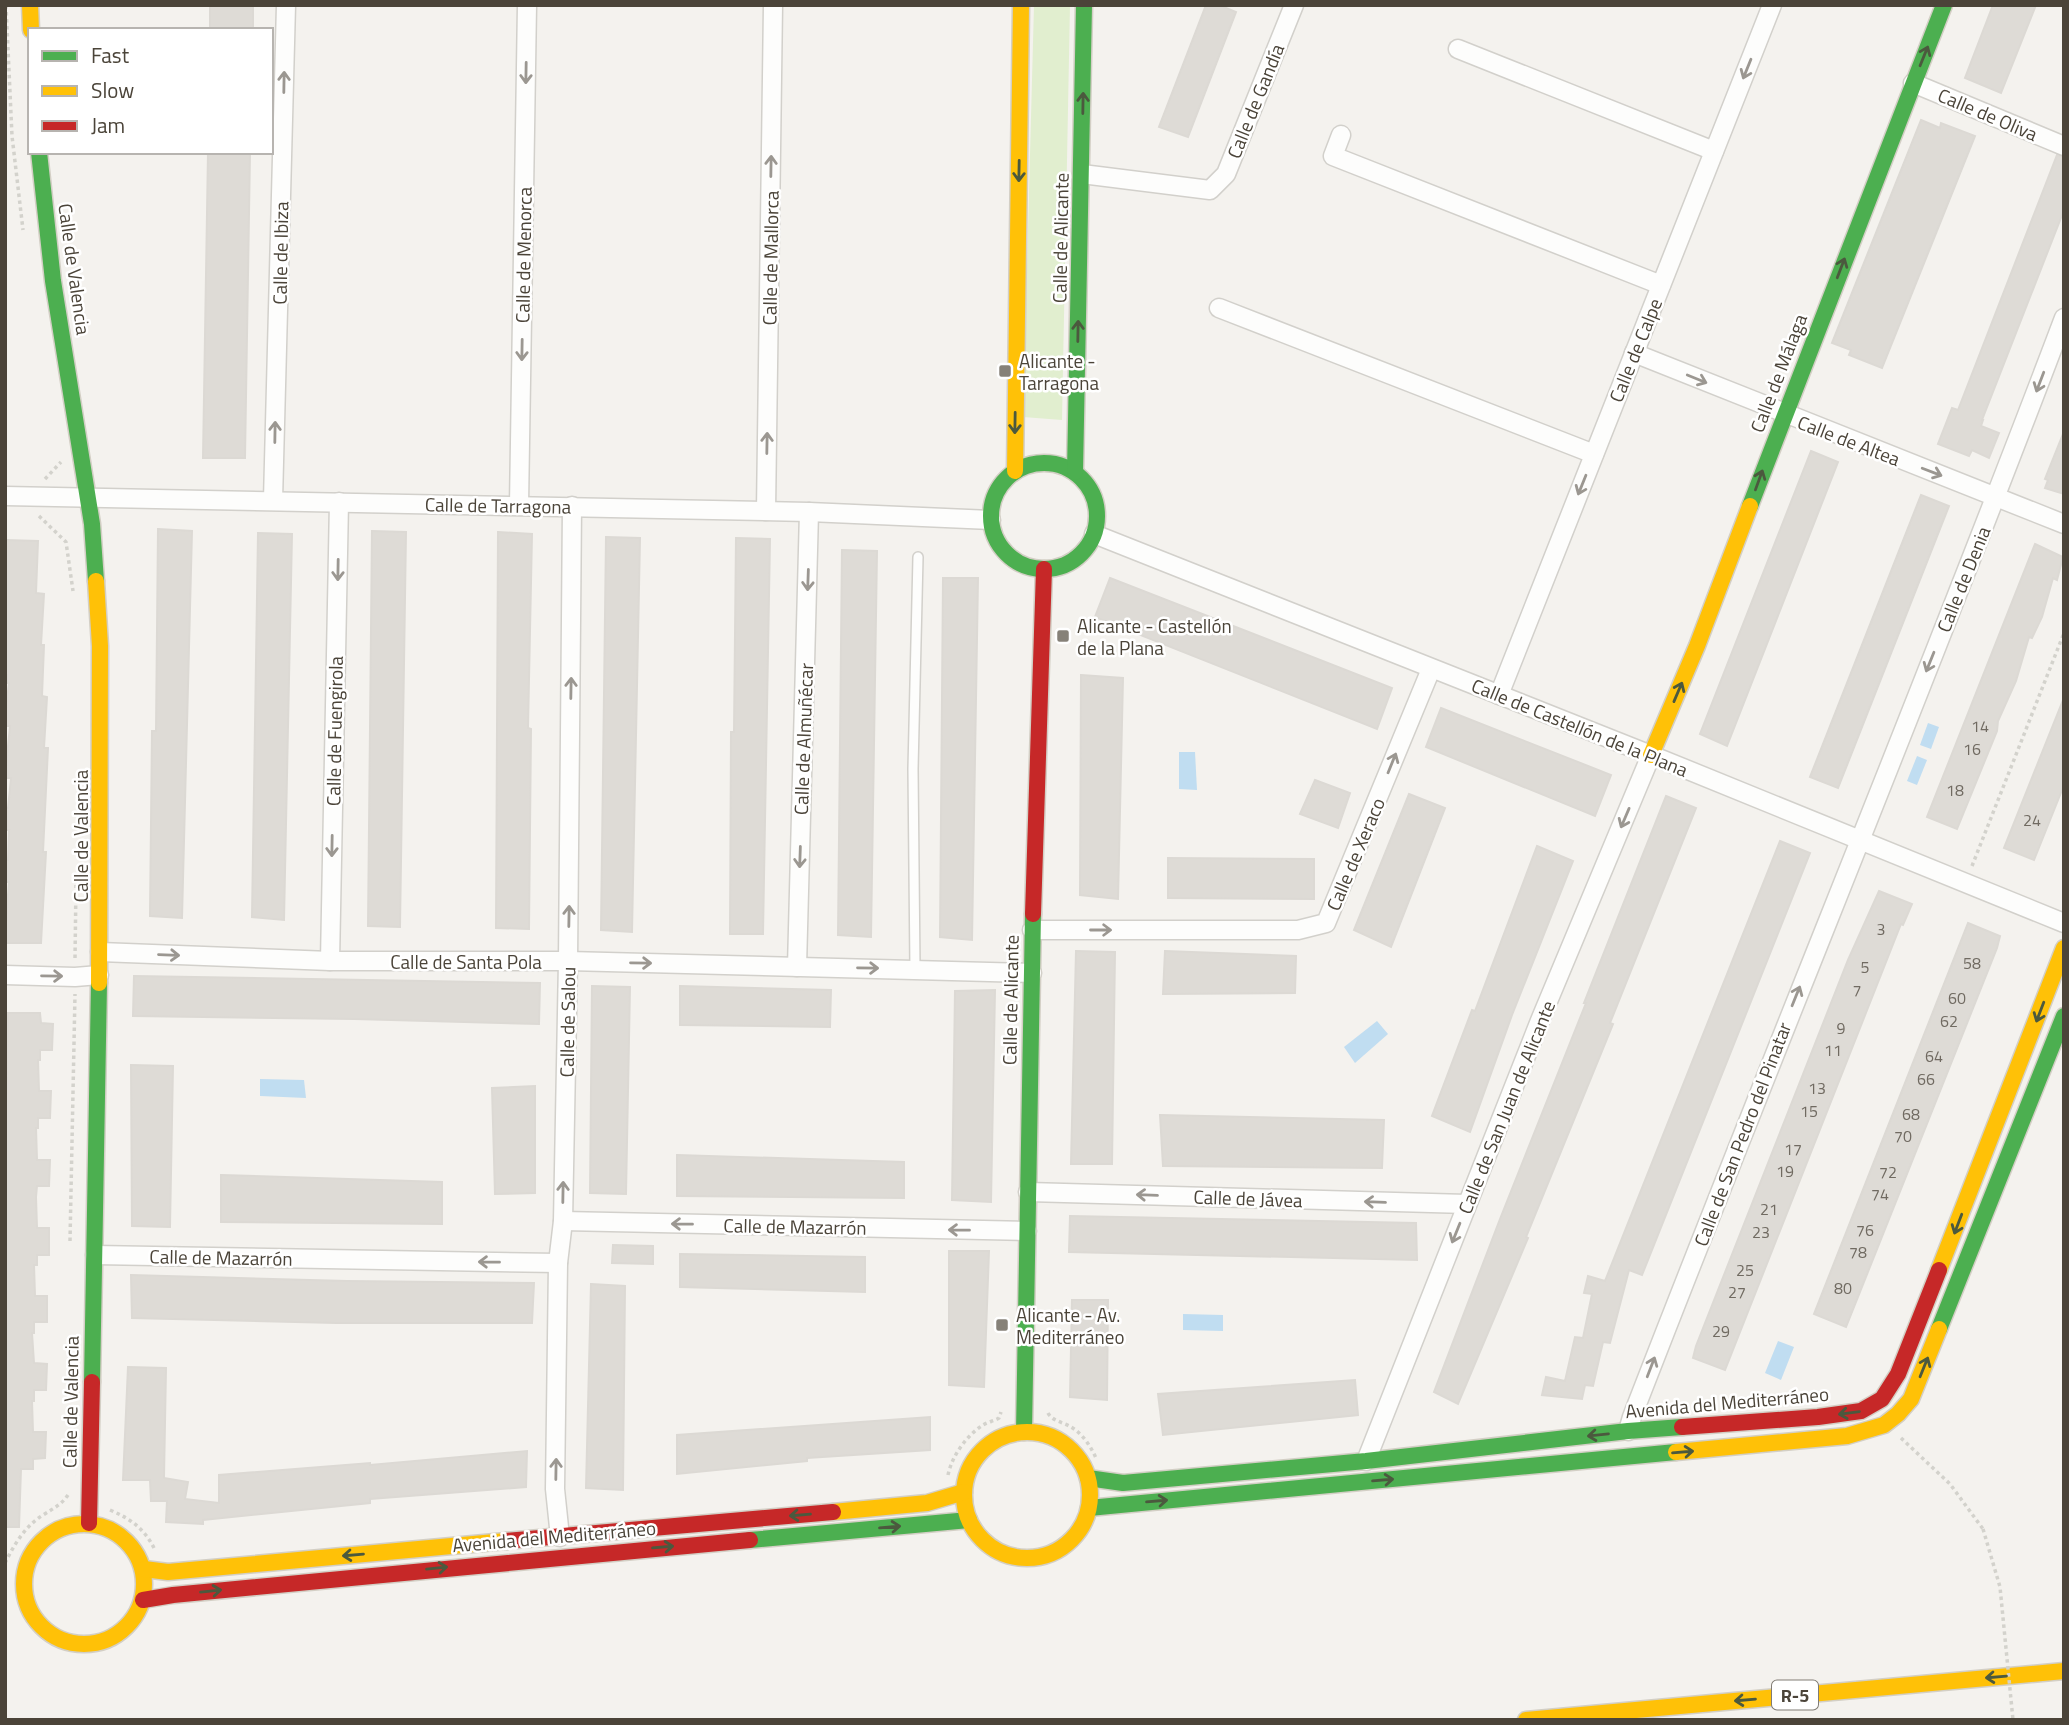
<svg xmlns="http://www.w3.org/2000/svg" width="2069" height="1725" viewBox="0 0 2069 1725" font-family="'Titillium Web',sans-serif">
	<rect width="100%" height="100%" fill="#f4f2ee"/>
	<polygon fill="#e1eecf" points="1034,5 1070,5 1062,420 1023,417"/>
	<g fill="#c0ddf1">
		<polygon points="1928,723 1939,727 1931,749 1920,745"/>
		<polygon points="1179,752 1195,752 1197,790 1179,789"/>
		<polygon points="1917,756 1927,760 1917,785 1907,781"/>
		<polygon points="1377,1021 1388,1034 1355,1063 1344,1047"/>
		<polygon points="260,1079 304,1080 306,1098 260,1096"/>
		<polygon points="1183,1314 1223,1315 1223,1331 1183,1330"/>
		<polygon points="1778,1341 1794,1347 1781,1380 1765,1373"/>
	</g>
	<g fill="#dedbd6" stroke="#dcd9d4" stroke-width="2">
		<rect x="210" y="5" width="43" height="25"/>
		<polygon points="1206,5 1219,5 1236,12 1188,137 1159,127"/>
		<polygon points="1993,5 2036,5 2001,93 1965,78"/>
		<polygon points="1921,120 1940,128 1941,123 1975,136 1882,368 1849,355 1851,350 1832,343"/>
		<polygon points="208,152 250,152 245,458 203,458"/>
		<polygon points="2057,155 2064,157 2064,210 1982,420 1983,420 1981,426 1999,433 1989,458 1972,450 1969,456 1938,444 1952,408 1958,410"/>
		<polygon points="2063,434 2064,434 2064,494 2045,488 2048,480 2045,479"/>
		<polygon points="1811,451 1838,462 1727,746 1700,734"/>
		<polygon points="1921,495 1949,506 1838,788 1810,777"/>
		<polygon points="158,529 192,531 182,918 150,916 152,731 156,731"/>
		<polygon points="372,531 406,532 400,927 368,926"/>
		<polygon points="498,532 532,534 528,728 531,729 529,929 496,928"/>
		<polygon points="258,533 292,534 284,920 252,917"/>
		<polygon points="606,537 640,538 632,932 601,930"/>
		<polygon points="736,538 770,539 763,934 730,934 731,732 734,732"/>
		<polygon points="5,540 38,541 36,593 44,594 41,645 44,645 42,696 47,697 44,748 48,748 43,852 46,852 41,943 6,943 5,934 9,882 5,882 5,860 8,860 9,830 5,830 5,808 8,808 11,778 6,778 6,766 10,726 6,726 5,716 9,683 7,683 7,675 5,674"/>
		<polygon points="2035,544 2063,557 2057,580 2053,578 2042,617 2032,638 2029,637 2016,681 1998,721 1997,731 1957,829 1927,817"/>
		<polygon points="842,550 877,551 871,937 838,935"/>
		<polygon points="943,578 978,578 972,940 940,937"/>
		<polygon points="1110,578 1392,688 1377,729 1095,617"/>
		<polygon points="1081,675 1123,678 1118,899 1080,895"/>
		<polygon points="2063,700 2064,785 2034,860 2004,848"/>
		<polygon points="1441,708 1611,775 1595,816 1426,747"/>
		<polygon points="1315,780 1350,793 1338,828 1300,814"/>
		<polygon points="1409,794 1445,808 1391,947 1354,930"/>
		<polygon points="1666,796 1696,808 1610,1023 1613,1024 1526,1237 1528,1238 1458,1404 1434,1392 1500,1219 1586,1003 1584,1003"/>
		<polygon points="1780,841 1810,853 1642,1275 1629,1270 1610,1343 1603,1342 1593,1386 1585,1385 1582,1399 1542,1395 1546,1377 1565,1381 1575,1337 1583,1338 1592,1294 1584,1293 1588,1276 1605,1281"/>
		<polygon points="1537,846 1573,861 1512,1015 1470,1132 1432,1116 1472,1010 1475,1011"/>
		<polygon points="1168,858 1314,859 1314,899 1168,898"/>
		<polygon points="1879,891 1912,904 1903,925 1901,924 1725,1370 1693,1358 1696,1346 1848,960"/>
		<polygon points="1968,923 2000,936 1997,948 1846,1327 1814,1314"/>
		<polygon points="1076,951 1115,952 1112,1164 1071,1164"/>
		<polygon points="1165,951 1296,956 1295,993 1163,994"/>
		<polygon points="134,976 540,983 539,1024 354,1019 133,1016"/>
		<polygon points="592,986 630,987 626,1194 590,1193"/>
		<polygon points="680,986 831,990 830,1027 680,1025"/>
		<polygon points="995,990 991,1202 952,1200 955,991"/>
		<polygon points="8,1013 40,1013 41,1023 53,1024 52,1050 40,1050 40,1060 38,1060 39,1091 51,1091 50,1118 38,1118 38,1128 36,1128 37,1160 50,1160 49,1186 37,1186 36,1197 37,1228 49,1228 49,1255 37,1255 37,1265 34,1265 35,1296 47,1296 47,1322 34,1322 34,1333 32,1333 34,1363 47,1364 46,1390 34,1390 34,1401 32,1401 33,1432 46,1432 45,1458 33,1459 33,1469 21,1469 19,1527 5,1527 5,1150"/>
		<polygon points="131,1065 173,1066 170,1227 132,1226"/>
		<polygon points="535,1086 535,1193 495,1194 492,1088"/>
		<polygon points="1160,1115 1384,1120 1382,1168 1163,1166"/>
		<polygon points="677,1155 904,1162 904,1198 677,1196"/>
		<polygon points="221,1175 442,1182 442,1224 221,1222"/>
		<polygon points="1070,1216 1416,1223 1417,1260 1069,1252"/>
		<polygon points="613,1245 653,1246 653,1264 612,1263"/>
		<polygon points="949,1251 989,1251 984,1387 949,1385"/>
		<polygon points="680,1254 865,1257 865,1292 680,1287"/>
		<polygon points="131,1275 347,1281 534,1283 532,1323 336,1323 132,1318"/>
		<polygon points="591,1284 625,1286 623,1490 586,1488"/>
		<polygon points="1072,1300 1108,1300 1107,1400 1070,1397"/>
		<polygon points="128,1367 166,1368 164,1478 188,1482 185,1499 219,1503 219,1475 370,1463 370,1465 527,1451 526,1487 370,1499 370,1503 203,1520 203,1524 166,1522 167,1501 151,1501 150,1480 123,1480"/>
		<polygon points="1355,1380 1358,1415 1163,1435 1158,1394"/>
		<polygon points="930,1417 930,1450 807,1458 807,1461 677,1474 677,1435"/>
	</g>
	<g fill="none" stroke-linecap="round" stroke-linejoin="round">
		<defs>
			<polyline id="lane" points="915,969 913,769 918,557"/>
			<g id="street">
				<polyline points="1458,49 1714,151"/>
				<polyline points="1913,83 2064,146"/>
				<polyline points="1341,135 1333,156 1661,285"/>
				<polyline points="1082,174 1210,190 1226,174 1294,5"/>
				<polyline points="1219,308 1594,454"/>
				<polyline points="1634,353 2064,524"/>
				<polyline points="5,496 809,512 991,520"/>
				<polyline points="273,500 286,5"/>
				<polyline points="519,505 527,5"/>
				<polyline points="766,511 773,5"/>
				<polyline points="1094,534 1651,755 2064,923"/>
				<polyline points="1499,695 1772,5"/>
				<polyline points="1032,930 1298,930 1326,923 1431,669"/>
				<polyline points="100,952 330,961 568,961 1032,973"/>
				<polyline points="330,961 339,502"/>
				<polyline points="797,967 809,512"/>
				<polyline points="5,975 75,977 99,975"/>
				<polyline points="1028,1192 1467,1204"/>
				<polyline points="563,1221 1027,1231"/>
				<polyline points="95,1255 558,1263"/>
				<path d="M1628,1431L1632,1417C1774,1050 1925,686 2064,318"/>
				<polyline points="1366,1461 1541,1018 1651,755"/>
				<polyline points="560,1537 555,1489 558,1263 563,1221 568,961 572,506"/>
			</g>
			<g id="fast">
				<polyline points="39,152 53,281 92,524 96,581"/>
				<circle cx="1044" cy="516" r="53"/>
				<polyline points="1075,472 1084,5"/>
				<polyline points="1750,506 1944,5"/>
				<polyline points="1939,1329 2064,1016"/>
				<polyline points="92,1382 99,983"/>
				<polyline points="1024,1432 1033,914"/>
				<polyline points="1088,1478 1123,1483 1366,1461 1628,1431 1682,1427"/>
				<polyline points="1089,1508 1676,1452"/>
				<polyline points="750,1540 969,1520"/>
			</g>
			<g id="slow">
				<polyline points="30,5 31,30"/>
				<polyline points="1015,471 1021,5"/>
				<polyline points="96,581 100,646 99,983"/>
				<polyline points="1651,755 1697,646 1750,506"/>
				<polyline points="1939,1270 2064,948"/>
				<circle cx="1027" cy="1495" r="63"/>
				<polyline points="1676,1452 1847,1436 1884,1425 1898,1414 1911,1399 1939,1329"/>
				<polyline points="833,1512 927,1503 964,1492"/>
				<circle cx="84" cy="1584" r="60"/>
				<polyline points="144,1569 168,1572 506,1541"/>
				<polyline points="1526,1720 2064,1671"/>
			</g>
			<g id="jam">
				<polyline points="1033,914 1044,569"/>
				<polyline points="1682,1427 1818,1417 1861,1411 1882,1399 1898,1374 1939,1270"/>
				<polyline points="89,1523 92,1382"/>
				<polyline points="506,1541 833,1512"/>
				<polyline points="143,1600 173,1595 750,1540"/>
			</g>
		</defs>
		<use href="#lane" stroke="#d2d0cb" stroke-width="12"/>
		<use href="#street" stroke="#d2d0cb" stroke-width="21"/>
		<use href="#fast" stroke="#d3cfc5" stroke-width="19"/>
		<use href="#slow" stroke="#d3cfc5" stroke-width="19"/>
		<use href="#jam" stroke="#d3cfc5" stroke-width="19"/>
		<g stroke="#d3d2cc" stroke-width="3.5" stroke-dasharray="3.5 3.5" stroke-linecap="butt">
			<polyline points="6,5 12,136 23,230"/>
			<polyline points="45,479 61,462"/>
			<polyline points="39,516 66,542 73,591"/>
			<polyline points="1972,866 2064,633"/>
			<polyline points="75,958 76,885"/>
			<polyline points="70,1241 75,994"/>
			<path d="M1048,1413C1052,1421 1063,1422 1071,1427C1083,1434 1091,1447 1096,1458"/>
			<polyline points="1901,1438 1950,1484 1983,1529"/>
			<path d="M948,1475C952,1456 966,1436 983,1425C988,1422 994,1421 999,1418L1001,1412"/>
			<path d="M110,1510C131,1519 145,1529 155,1550"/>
			<path d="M5,1563C14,1545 25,1526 43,1515C54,1508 61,1505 68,1495"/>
		</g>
		<use href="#lane" stroke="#fdfdfc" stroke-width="9"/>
		<use href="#street" stroke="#fdfdfc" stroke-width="18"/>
		<use href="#fast" stroke="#4caf50" stroke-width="16"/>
		<use href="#slow" stroke="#ffc107" stroke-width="16"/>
		<use href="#jam" stroke="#c62828" stroke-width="16"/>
		<polyline stroke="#d3d2cc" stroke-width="3.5" stroke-dasharray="3.5 3.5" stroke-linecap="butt" points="1983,1529 2000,1587 2013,1720"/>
	</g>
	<defs><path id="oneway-shaft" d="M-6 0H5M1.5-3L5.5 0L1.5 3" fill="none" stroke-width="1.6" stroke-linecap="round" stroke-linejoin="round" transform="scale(1.75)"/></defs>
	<g stroke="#4b593e">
		<use href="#oneway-shaft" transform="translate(1924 56) rotate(-68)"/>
		<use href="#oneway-shaft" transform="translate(1083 103) rotate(-89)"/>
		<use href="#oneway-shaft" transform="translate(1019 171) rotate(91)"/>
		<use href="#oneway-shaft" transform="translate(1841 268) rotate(-69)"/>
		<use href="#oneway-shaft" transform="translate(1078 331) rotate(-89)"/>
		<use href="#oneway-shaft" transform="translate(1015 423) rotate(91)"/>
		<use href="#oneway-shaft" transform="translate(1759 480) rotate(-70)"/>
		<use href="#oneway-shaft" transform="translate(1678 692) rotate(-67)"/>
		<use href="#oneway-shaft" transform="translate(2040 1012) rotate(111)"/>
		<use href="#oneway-shaft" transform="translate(1958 1224) rotate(111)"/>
		<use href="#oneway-shaft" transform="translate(1924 1367) rotate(-68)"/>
		<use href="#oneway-shaft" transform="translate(1849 1413) rotate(172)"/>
		<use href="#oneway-shaft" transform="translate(1598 1435) rotate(174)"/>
		<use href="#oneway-shaft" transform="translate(1683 1452) rotate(-5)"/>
		<use href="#oneway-shaft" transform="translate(1383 1480) rotate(-5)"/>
		<use href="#oneway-shaft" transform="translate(1157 1501) rotate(-5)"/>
		<use href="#oneway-shaft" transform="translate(800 1515) rotate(175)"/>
		<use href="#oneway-shaft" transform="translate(890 1527) rotate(-5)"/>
		<use href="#oneway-shaft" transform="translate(663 1547) rotate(-5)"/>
		<use href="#oneway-shaft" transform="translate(353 1555) rotate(175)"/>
		<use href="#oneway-shaft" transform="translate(437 1568) rotate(-6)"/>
		<use href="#oneway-shaft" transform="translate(211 1591) rotate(-6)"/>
		<use href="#oneway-shaft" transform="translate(1996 1677) rotate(175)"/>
		<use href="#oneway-shaft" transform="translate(1745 1700) rotate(175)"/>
	</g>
	<g stroke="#9b9791">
		<use href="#oneway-shaft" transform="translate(1747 69) rotate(112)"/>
		<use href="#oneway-shaft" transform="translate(526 73) rotate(91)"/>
		<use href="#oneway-shaft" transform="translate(284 82) rotate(-89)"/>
		<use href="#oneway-shaft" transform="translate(771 166) rotate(-89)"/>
		<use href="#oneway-shaft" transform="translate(522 350) rotate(91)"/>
		<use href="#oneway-shaft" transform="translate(1697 379) rotate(22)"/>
		<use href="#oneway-shaft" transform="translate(2040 382) rotate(111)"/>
		<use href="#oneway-shaft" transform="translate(275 432) rotate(-89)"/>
		<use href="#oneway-shaft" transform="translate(767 443) rotate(-89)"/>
		<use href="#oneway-shaft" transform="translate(1932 472) rotate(21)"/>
		<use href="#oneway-shaft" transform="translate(1582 485) rotate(112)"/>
		<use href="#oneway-shaft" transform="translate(338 570) rotate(91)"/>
		<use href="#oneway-shaft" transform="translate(808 580) rotate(92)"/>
		<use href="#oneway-shaft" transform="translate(1930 662) rotate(112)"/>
		<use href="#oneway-shaft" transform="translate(571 688) rotate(-89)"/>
		<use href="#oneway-shaft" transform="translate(1392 763) rotate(-68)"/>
		<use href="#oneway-shaft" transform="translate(1625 818) rotate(113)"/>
		<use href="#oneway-shaft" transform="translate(332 846) rotate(91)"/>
		<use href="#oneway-shaft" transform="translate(800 857) rotate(92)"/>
		<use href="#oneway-shaft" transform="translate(569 916) rotate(-89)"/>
		<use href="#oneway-shaft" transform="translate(1101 930)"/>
		<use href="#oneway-shaft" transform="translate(169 955) rotate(2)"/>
		<use href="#oneway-shaft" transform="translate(641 963) rotate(1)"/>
		<use href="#oneway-shaft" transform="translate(868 968) rotate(1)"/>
		<use href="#oneway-shaft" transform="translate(52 976) rotate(1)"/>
		<use href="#oneway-shaft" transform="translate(1796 996) rotate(-68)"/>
		<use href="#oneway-shaft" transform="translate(563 1192) rotate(-89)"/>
		<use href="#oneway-shaft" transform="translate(1147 1195) rotate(-178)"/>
		<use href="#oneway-shaft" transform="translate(1375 1202) rotate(-178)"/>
		<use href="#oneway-shaft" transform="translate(682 1224) rotate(-179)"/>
		<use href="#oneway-shaft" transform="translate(959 1230) rotate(-179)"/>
		<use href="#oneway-shaft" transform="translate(1456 1233) rotate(112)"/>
		<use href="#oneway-shaft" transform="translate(489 1262) rotate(-179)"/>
		<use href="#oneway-shaft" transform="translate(1651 1367) rotate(-69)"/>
		<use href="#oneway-shaft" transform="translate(556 1469) rotate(-89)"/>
	</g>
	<g fill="#868178" stroke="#fff" stroke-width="2.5">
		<rect x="998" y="364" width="14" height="14" rx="3.5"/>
		<rect x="1056" y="629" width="14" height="14" rx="3.5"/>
		<rect x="995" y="1318" width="14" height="14" rx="3.5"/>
	</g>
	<g text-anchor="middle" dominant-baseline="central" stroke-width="5" stroke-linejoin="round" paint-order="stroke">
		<g font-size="16" fill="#706a61">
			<text x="1980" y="726">14</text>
			<text x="1972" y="749">16</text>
			<text x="1955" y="790">18</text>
			<text x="2032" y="820">24</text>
			<text x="1881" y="929">3</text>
			<text x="1972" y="963">58</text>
			<text x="1865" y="967">5</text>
			<text x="1857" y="990">7</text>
			<text x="1957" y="998">60</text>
			<text x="1949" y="1021">62</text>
			<text x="1841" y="1028">9</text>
			<text x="1833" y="1050">11</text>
			<text x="1934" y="1056">64</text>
			<text x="1926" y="1079">66</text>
			<text x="1817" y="1088">13</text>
			<text x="1809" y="1111">15</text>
			<text x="1911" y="1114">68</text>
			<text x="1903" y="1136">70</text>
			<text x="1793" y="1149">17</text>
			<text x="1785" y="1171">19</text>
			<text x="1888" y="1172">72</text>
			<text x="1880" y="1194">74</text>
			<text x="1769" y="1209">21</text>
			<text x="1865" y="1230">76</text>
			<text x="1761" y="1232">23</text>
			<text x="1858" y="1252">78</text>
			<text x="1745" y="1270">25</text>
			<text x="1843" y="1288">80</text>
			<text x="1737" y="1292">27</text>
			<text x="1721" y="1331">29</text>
		</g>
		<rect fill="#fff" stroke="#817c74" stroke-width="2" x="1772" y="1680.5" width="46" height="29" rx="5"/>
		<g font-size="18" font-weight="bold" fill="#4b4439">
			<text x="1795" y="1695">R-5</text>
		</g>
		<g font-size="19" fill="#4b4439" stroke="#fff">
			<text transform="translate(1255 101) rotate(-68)">Calle de Gandía</text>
			<text transform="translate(1988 114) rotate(23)">Calle de Oliva</text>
			<text transform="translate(1060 238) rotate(-89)">Calle de Alicante</text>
			<text transform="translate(280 253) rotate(-89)">Calle de Ibiza</text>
			<text transform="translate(523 255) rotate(-89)">Calle de Menorca</text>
			<text transform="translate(770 258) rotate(-89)">Calle de Mallorca</text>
			<text transform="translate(75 269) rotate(82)">Calle de Valencia</text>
			<text transform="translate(1635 350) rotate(-68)">Calle de Calpe</text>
			<text transform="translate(1778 373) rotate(-69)">Calle de Málaga</text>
			<text transform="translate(1849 440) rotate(21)">Calle de Altea</text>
			<text transform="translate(498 505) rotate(1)">Calle de Tarragona</text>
			<text transform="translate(1963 579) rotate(-68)">Calle de Denia</text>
			<text transform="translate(1580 727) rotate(22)">Calle de Castellón de la Plana</text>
			<text transform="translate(334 731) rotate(-89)">Calle de Fuengirola</text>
			<text transform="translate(803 739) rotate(-88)">Calle de Almuñécar</text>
			<text transform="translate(80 836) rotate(-90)">Calle de Valencia</text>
			<text transform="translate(1355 854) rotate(-67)">Calle de Xeraco</text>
			<text x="466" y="961">Calle de Santa Pola</text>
			<text transform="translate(1010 1000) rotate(-89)">Calle de Alicante</text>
			<text transform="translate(567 1022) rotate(-89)">Calle de Salou</text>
			<text transform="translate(1506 1107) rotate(-68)">Calle de San Juan de Alicante</text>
			<text transform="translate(1742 1134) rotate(-69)">Calle de San Pedro del Pinatar</text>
			<text transform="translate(1248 1198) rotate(2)">Calle de Jávea</text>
			<text transform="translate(795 1226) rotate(1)">Calle de Mazarrón</text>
			<text transform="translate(221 1257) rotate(1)">Calle de Mazarrón</text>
			<text transform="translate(70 1402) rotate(-89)">Calle de Valencia</text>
			<text transform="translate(1727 1402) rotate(-5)">Avenida del Mediterráneo</text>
			<text transform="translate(554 1536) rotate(-5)">Avenida del Mediterráneo</text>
		</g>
		<g font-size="19" fill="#4b4439" stroke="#fff" text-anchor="start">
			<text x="1019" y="360">Alicante -<tspan x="1019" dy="22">Tarragona</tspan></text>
			<text x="1077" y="625">Alicante - Castellón<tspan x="1077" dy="22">de la Plana</tspan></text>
			<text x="1016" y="1314">Alicante - Av.<tspan x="1016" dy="22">Mediterráneo</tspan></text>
		</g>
	</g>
	<rect width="2069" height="1725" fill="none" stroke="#4b4439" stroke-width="14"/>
	<rect x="28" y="28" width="245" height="126" fill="#ffffff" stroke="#b7b4b0" stroke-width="2"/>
	<rect x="42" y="51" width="35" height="10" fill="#4caf50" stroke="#b7b4b0" stroke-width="2"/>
	<text x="91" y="63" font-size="21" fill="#4b4439">Fast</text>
	<rect x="42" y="86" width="35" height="10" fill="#ffc107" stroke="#b7b4b0" stroke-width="2"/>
	<text x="91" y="98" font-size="21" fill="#4b4439">Slow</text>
	<rect x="42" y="121" width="35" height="10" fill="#c62828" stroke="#b7b4b0" stroke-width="2"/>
	<text x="91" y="133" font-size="21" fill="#4b4439">Jam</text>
</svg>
